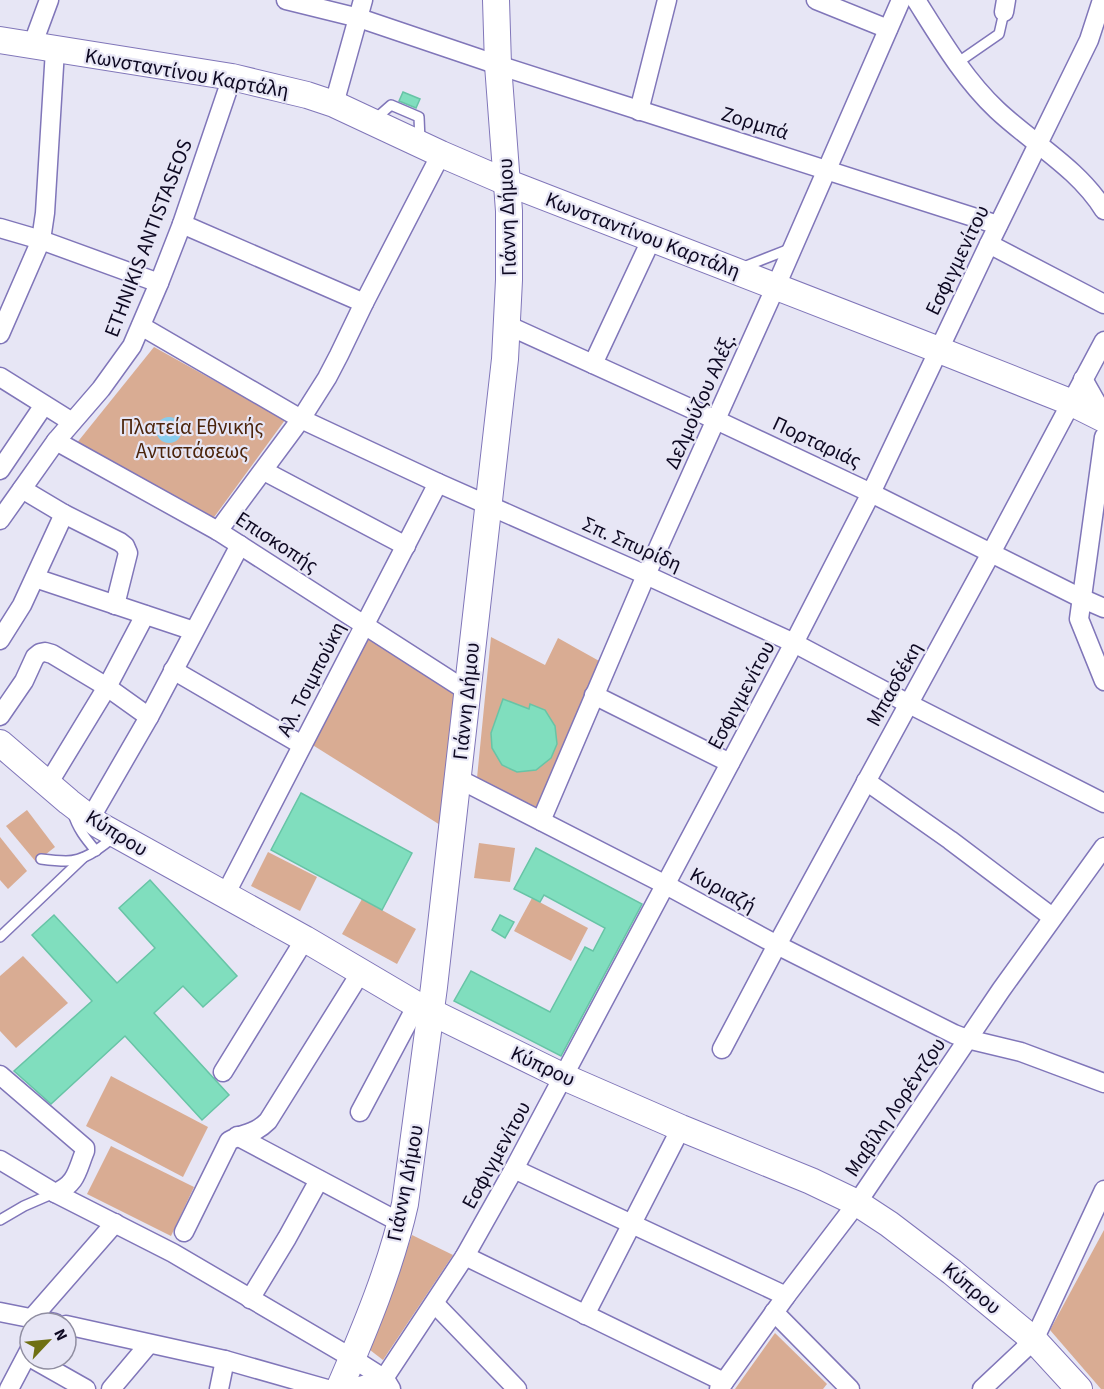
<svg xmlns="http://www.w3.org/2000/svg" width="1104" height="1389" viewBox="0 0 1104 1389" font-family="'Source Sans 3',sans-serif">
	<rect width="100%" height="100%" fill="#e7e6f5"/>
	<g fill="#d9ac93">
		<polygon points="154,347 285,420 212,520 76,444"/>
		<polygon points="367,634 459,694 445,828 311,744"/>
		<polygon points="491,637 545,665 558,638 601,662 538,809 477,778"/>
		<polygon points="27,810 55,847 36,862 6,826"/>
		<polygon points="0,837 27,871 8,889 0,880"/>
		<polygon points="479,843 515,848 510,882 474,878"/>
		<polygon points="268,852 317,877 300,911 251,886"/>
		<polygon points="532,898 588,928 571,961 514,931"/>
		<polygon points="362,899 416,929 397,964 342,934"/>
		<polygon points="23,956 68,1003 16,1048 0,1031 0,976"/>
		<polygon points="111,1076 208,1127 183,1177 86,1126"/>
		<polygon points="111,1146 194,1187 171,1236 87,1194"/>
		<polygon points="1104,1230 1104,1389 1101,1389 1050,1330"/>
		<polygon points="412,1235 453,1255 383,1360 370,1350"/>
		<polygon points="775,1333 827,1384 823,1389 735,1389"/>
	</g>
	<circle fill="#88cdee" cx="169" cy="430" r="13"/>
	<g fill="#80debe" stroke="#67c4a6" stroke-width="1.5">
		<polygon points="403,92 420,99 416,108 399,101"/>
		<polygon points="503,699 529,709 530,704 545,710 555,726 557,744 551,758 536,770 517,772 502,765 492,748 491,733"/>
		<polygon points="301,793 412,853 382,910 271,850"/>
		<polygon points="536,848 642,904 561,1056 454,1001 471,971 550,1012 585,947 593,951 605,928 544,895 540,902 514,889"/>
		<polygon points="150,880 237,976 203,1007 183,986 154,1013 229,1095 202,1120 125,1036 51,1104 14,1071 92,1001 32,935 54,915 117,983 155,948 119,908"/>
		<polygon points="500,915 514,922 505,938 492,930"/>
	</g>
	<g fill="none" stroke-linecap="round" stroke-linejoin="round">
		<defs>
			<g id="lane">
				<polyline points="957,63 999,34 1004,12"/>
				<polyline points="374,120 391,105 419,117 420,141"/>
				<polyline points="741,268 792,248"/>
				<path d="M73,813C77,828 86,839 96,851"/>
				<path d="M41,859C49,860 58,861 66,861C85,861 100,848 114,837"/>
				<polyline points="0,937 83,858"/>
				<polyline points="0,1220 24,1206 54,1193"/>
			</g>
			<g id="street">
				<polyline points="286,0 359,18 498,65 998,225"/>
				<polyline points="816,0 888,29"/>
				<path d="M916,0C940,38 964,79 997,110C1032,143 1078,168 1104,210"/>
				<polyline points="1004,12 1006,0"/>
				<polyline points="32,46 49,0"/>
				<polyline points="334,104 363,0"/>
				<polyline points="639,111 667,0"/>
				<polyline points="182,224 364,303"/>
				<polyline points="0,228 41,240 159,283"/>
				<polyline points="989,244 1104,304"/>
				<polyline points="507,325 716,420 871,493 1081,598 1104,608"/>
				<polyline points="141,326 301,419 438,483 646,575 794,643 909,704 1104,803"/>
				<polyline points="0,334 41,240 45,213 55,50"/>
				<polyline points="593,364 652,238"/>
				<polyline points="0,377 72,422"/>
				<polyline points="1083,379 1104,416"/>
				<polyline points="1104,437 1079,619 1104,681"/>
				<polyline points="56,441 218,531 467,691"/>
				<polyline points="0,470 44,405"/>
				<polyline points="264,471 406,546"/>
				<polyline points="22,489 64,514 120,542 125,546 128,553 115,605"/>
				<polyline points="0,520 56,441 101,389 132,346 159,283 182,224 232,77"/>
				<polyline points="218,531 301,419 327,378 339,355 364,303 441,154"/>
				<polyline points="35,578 194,631"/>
				<polyline points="0,640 22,605 64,514"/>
				<polyline points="173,670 302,745"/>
				<polyline points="594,695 730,763"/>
				<polyline points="0,716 24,681 35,657 40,653 45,652 52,654 107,687 149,717"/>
				<polyline points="457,778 666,885 777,945 954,1034 967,1039 1021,1052 1104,1083"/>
				<polyline points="866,781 950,840 1052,917"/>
				<polyline points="48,784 107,687 145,615"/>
				<polyline points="90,819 149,717 240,545"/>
				<polyline points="541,821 646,575 776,286 901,0"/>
				<polyline points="225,895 438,483"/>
				<polyline points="722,1049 777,945 991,553 1104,341"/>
				<polyline points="223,1072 305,939"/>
				<path d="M0,1075L85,1148V1151C77,1170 77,1184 55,1193"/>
				<polyline points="360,1112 417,1005"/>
				<polyline points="237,1136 401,1223"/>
				<polyline points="0,1160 55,1193 173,1253 352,1358 385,1379 391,1389"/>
				<polyline points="514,1169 786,1296"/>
				<path d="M184,1232L229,1141C245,1132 254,1135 268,1121L361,972"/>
				<polyline points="465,1256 724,1382"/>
				<polyline points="250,1299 287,1238 319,1180"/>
				<polyline points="435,1304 517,1389"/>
				<polyline points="0,1312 55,1323"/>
				<polyline points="774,1312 850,1389"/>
				<polyline points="585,1315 681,1128"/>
				<polyline points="32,1318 115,1223"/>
				<polyline points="66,1325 225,1360 327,1389"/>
				<polyline points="33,1359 86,1389"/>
				<polyline points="9,1389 30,1349"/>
				<polyline points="111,1389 149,1344"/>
				<polyline points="219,1389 225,1360"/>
				<polyline points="349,1389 385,1379"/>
				<polyline points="377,1389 465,1256 514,1169 794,643 871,493 989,244 1089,40 1102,0"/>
				<polyline points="719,1389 786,1296 857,1203 1001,990 1104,847"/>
				<polyline points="982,1389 1034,1340 1104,1190"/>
			</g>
			<g id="secondary">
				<polyline points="0,40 232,77 307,95 334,104 441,154 506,182 939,350 1070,402 1104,419"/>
				<polyline points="0,743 69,802 99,825 305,939 417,1005 564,1077 681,1128 811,1181 857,1203 889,1224 952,1272 1034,1340 1079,1389"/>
				<path d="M339,1389C365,1329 391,1267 405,1204L434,987L505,359L509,280V211L498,65L496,0"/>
			</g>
		</defs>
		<use href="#lane" stroke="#8076b9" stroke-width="12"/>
		<use href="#street" stroke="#8076b9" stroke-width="21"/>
		<use href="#secondary" stroke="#8076b9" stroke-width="28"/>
		<use href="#lane" stroke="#fff" stroke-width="9"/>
		<use href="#street" stroke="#fff" stroke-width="18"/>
		<use href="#secondary" stroke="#fff" stroke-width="26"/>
	</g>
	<g text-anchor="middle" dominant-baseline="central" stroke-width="4.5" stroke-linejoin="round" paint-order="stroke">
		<g font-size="21" fill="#0e0922" stroke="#e7e6f5">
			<text transform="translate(187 73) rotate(10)">Κωνσταντίνου Καρτάλη</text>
			<text transform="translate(755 123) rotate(17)">Ζορμπά</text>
			<text transform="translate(507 217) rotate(-92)">Γιάννη Δήμου</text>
			<text transform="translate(643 235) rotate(21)">Κωνσταντίνου Καρτάλη</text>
			<text transform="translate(148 238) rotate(-69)">ETHNIKIS ANTISTASEOS</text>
			<text transform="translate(957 260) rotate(-64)">Εσφιγμενίτου</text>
			<text transform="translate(700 401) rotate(-66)">Δελμούζου Αλέξ.</text>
			<text transform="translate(817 442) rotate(25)">Πορταριάς</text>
			<text transform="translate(277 542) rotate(33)">Επισκοπής</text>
			<text transform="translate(632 544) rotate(24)">Σπ. Σπυρίδη</text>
			<text transform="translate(311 679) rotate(-63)">Αλ. Τσιμπούκη</text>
			<text transform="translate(894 684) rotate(-61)">Μπασδέκη</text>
			<text transform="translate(741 695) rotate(-62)">Εσφιγμενίτου</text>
			<text transform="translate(466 701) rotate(-84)">Γιάννη Δήμου</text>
			<text transform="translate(117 833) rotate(32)">Κύπρου</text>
			<text transform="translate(723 890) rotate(29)">Κυριαζή</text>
			<text transform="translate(543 1066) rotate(25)">Κύπρου</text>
			<text transform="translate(895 1107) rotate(-56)">Μαβίλη Λορέντζου</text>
			<text transform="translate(496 1155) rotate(-61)">Εσφιγμενίτου</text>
			<text transform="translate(405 1183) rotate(-79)">Γιάννη Δήμου</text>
			<text transform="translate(972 1288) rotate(40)">Κύπρου</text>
		</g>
		<g font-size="21" fill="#4b240b" stroke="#e7e6f5">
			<text x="192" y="427">Πλατεία Εθνικής<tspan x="192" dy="24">Αντιστάσεως</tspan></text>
		</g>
	</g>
	<g transform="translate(48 1341) rotate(64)"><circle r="28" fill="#e7e6f5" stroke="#908ea1" stroke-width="1.5"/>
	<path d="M0-4.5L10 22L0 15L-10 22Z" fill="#6f7013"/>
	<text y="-9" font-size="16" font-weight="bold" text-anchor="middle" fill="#0e0922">N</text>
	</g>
</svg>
